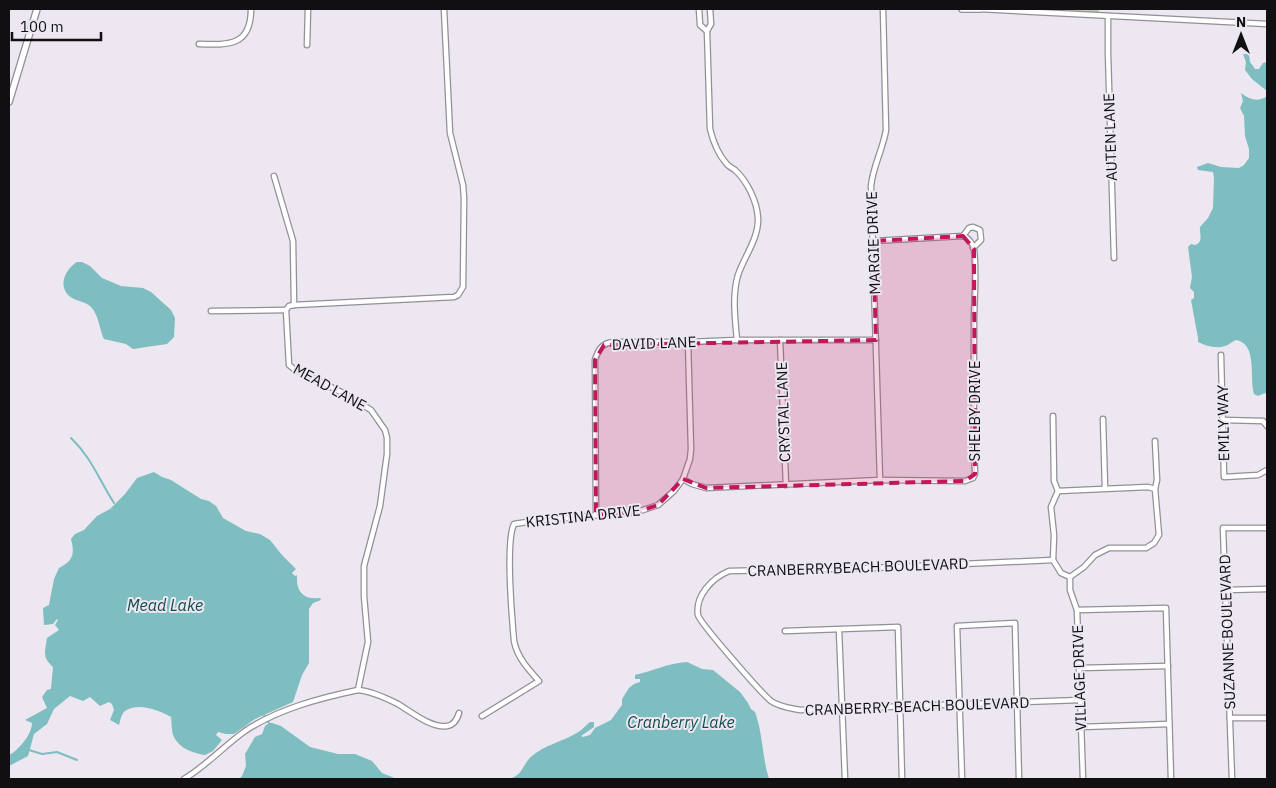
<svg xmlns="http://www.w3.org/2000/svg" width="1276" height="788" viewBox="0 0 1276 788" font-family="'IBM Plex Sans',sans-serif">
	<rect width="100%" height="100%" fill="#ece7f0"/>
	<polygon fill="#bacead" points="1050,9 1099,9 1099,13"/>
	<g fill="#7ebdc0">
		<polygon points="1243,54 1249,54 1250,62 1255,69 1259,69 1263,63 1267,62 1267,91 1252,79 1245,70 1246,62"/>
		<path d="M1241,93C1249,99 1258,103 1267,96V395L1265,393L1258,396L1254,394C1249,377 1258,344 1236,340C1231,342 1229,345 1225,346C1216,349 1206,346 1198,342V338L1191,300L1194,298V292L1190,288L1192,277L1188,247L1191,244L1195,245C1204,242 1199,234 1200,227L1208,218L1213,208L1214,178L1213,172L1198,170L1197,167L1208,163L1221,167L1239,168L1244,165L1249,158V149L1245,136L1244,116L1240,108L1243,101Z"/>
		<path d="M77,262H82L90,266L102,278L121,286L143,288L151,292L171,310L175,318L174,337L167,344L133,349L126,344L104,339C99,329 99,314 90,306C86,302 77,301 72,298C57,288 64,270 77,262Z"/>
		<path d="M154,472L162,477L171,480L201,499L209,501L216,506L223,518L246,531L260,534L270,540L282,555L296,569L292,573L295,576L297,575C296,592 303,600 320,598L321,600L313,603L309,609V663L302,675L293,702L255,719L234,734H226L218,732L216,735L222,740L213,751L205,755C193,753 180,749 174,737C171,731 172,723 171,717C159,710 138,702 125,711C121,714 120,722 119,725L110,720L114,710L112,704L109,702L100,706L90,697L83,701L70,696L54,709L47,724L34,734L28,756L9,766V755C19,750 32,734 32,723L25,720L47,708L42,697L47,690L51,689L53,667C42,657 45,653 47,638L59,630L55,625L58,620L57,619L53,624L44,625L43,608L49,605L54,579L59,568C73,561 75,554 71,539L75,534L84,530L97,516L110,509L125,494L137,478Z"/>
		<path d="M687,662L702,669L713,670L740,692L748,703L751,709L755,712C763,734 762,757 769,779H511V778C522,776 524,762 532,756C545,745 561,742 575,734C581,731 585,726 590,722H594V727L581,736L583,737L590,735L595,728L611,720L622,705V699L629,688L634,684L640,682V679H635V675C653,671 668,663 687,662Z"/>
		<polygon points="269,723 272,723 281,726 310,747 338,754 355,754 372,761 382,773 397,779 239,779 242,776 246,766 245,754 255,737 262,734 265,726"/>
	</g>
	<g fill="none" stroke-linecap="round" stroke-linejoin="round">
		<g stroke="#7ebdc0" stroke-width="2">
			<path d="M71,438C92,458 99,480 114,503"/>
			<polyline points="264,715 269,723"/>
			<polyline points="29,750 42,754 57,752 77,760"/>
		</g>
		<defs>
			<g id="minor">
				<polyline points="699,9 700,25 707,31"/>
				<path d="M710,9L711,24L707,31L710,129C713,141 718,154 726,163C728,166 732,168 735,170C747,181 757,201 758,218C759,238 744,257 738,275C732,295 735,319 737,340"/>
				<polyline points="980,9 1267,24"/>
				<polyline points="1108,16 1108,53 1114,258"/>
				<path d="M199,44C229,45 251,46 251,9"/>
				<polyline points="307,45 308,9"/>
				<polyline points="274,176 293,241 294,305"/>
				<polyline points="963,236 969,228 973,227 980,230 981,240 973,248"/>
				<polyline points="211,311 286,310"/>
				<polyline points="780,340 786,485"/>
				<polyline points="1221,355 1224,477 1258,475 1267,470"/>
				<polyline points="1053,416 1054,481 1058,491"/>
				<polyline points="1103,419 1105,488"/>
				<polyline points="1223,420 1263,421 1267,426"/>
				<path d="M683,479L692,484L706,488L880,480L965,481L973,478L975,474C973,424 974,374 974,323C974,300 977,274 974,250C973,244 969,238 963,236L873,241"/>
				<path d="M880,480L871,186C873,166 883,149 886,130L883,9"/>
				<polyline points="1155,489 1157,480 1155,441"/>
				<polyline points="1058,491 1148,487 1155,489 1159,535 1154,543 1146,548 1109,548 1095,555 1084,567 1070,577"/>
				<polyline points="1058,491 1051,507 1054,535 1053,560 1061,573 1070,577"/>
				<path d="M596,515L595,360C598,350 602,343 613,342H688L737,340H876"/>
				<path d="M1053,560L872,568L729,571C712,578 695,596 698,615C700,623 761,693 771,701C779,707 790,708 800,710L1080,700"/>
				<polyline points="1070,577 1070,590 1077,610 1083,779"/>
				<polyline points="1226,590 1267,589"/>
				<polyline points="1077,610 1166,608 1171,779"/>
				<polyline points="839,630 845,779"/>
				<polyline points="785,631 898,627 902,779"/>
				<polyline points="1079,668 1168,666"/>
				<path d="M358,690C371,691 386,698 398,704C410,711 432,729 447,726C454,725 457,720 459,713"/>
				<path d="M482,716L539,681C528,669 517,657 514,641C512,617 505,543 514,524L540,520L637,512L658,505L674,491L683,479L690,459L691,449L688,342"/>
				<polyline points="1230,718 1267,718"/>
				<polyline points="1081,727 1169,724"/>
				<path d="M184,779C206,766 224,746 245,731C278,709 320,698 358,690L368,642L364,596V566L380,506L387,454V438L385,430L371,410L341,392L294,369L289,365L286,310L289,306L294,305L454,297L458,295L463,287L464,198L463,185L450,133L444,9"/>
				<polyline points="962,779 957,626 1015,623 1019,779"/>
				<polyline points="1232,779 1223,528 1267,528"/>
			</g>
			<g id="tertiary">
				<polyline points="962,9 980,9"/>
				<polyline points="9,102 37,9"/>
			</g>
		</defs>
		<use href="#minor" stroke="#938f97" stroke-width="7"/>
		<use href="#tertiary" stroke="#938f97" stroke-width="8"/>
		<use href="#minor" stroke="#fff" stroke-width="4.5"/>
		<use href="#tertiary" stroke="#fff" stroke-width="5.5"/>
	</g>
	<path fill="#c2185b" fill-opacity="0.2" stroke="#c2185b" stroke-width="4" stroke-dasharray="10 6" stroke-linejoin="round" d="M963,236L974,249L975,474L965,481L706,488L683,479L658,505L637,512L596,515L595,360L604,345L876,340L873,241Z"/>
	<g text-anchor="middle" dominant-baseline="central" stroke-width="4" stroke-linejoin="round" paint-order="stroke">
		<g font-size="15" fill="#110f12" stroke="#ece7f0">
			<text transform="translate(1110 137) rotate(-92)">AUTEN LANE</text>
			<text transform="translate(873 243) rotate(-92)">MARGIE DRIVE</text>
			<text transform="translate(654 343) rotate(-2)">DAVID LANE</text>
			<text transform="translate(330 387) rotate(29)">MEAD LANE</text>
			<text transform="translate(974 411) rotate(-90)">SHELBY DRIVE</text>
			<text transform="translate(783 412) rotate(-92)">CRYSTAL LANE</text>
			<text transform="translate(1223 423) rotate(-91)">EMILY WAY</text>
			<text transform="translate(583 516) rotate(-6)">KRISTINA DRIVE</text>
			<text transform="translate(858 567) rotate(-2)">CRANBERRYBEACH BOULEVARD</text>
			<text transform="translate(1227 632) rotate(-92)">SUZANNE BOULEVARD</text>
			<text transform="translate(1079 678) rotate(-92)">VILLAGE DRIVE</text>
			<text transform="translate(917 706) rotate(-2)">CRANBERRY BEACH BOULEVARD</text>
		</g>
		<g font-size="16" font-style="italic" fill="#104a4c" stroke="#ece7f0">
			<text x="165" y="605">Mead Lake</text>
			<text x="681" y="722">Cranberry Lake</text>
		</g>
	</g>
	<rect width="1276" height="788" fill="none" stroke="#110f12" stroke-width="20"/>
	<g transform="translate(1241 35)" stroke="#ece7f0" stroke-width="4" paint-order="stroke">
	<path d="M0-4L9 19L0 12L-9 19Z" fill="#110f12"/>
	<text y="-8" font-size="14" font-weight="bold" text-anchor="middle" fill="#110f12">N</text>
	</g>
	<path d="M12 32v8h89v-8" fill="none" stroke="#110f12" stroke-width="2.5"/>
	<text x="20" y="32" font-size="15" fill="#110f12" stroke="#ece7f0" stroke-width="4" paint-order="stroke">100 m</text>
</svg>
